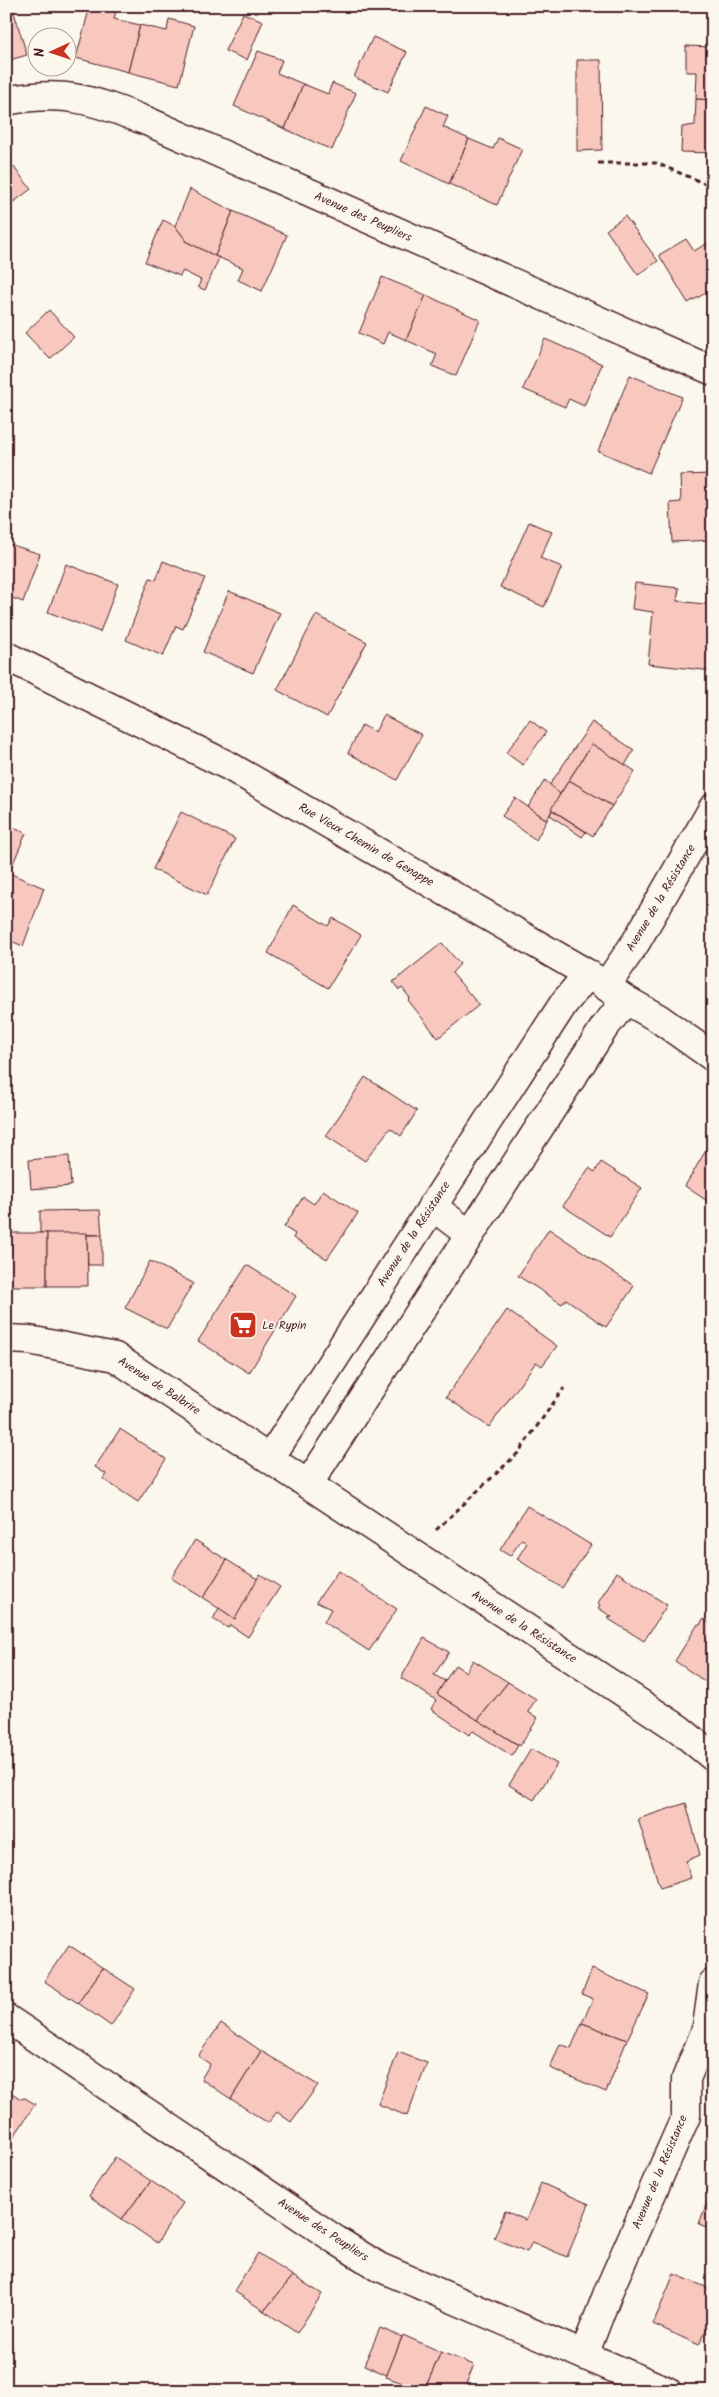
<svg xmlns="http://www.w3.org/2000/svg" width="719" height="2397" viewBox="0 0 719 2397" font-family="Kalam,sans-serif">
	<rect width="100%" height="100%" fill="#fbf7ec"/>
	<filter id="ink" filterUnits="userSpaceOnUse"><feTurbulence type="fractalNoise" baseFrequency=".02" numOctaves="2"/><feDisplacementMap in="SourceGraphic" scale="10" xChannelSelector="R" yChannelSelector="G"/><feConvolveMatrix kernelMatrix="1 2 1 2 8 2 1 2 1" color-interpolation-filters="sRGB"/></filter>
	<g filter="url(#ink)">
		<g fill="#f8c8bf" stroke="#4a1f2b">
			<polygon points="6,6 12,6 27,55 6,61"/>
			<polygon points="90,6 117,6 114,19 140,25 128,72 76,58"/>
			<polygon points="243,13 263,21 247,60 225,51"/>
			<polygon points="169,19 194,26 179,85 128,72 140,25 167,31"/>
			<polygon points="373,37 407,52 388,92 354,77"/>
			<polygon points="686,46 713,47 713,100 696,99 697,72 686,72"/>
			<polygon points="258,51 282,60 277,73 303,84 285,129 234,106"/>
			<polygon points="577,60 601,60 602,150 577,151"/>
			<polygon points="332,83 356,93 332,150 285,129 303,84 328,94"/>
			<polygon points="696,99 713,100 713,153 681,152 682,127 695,125"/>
			<polygon points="426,106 448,116 443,127 469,139 449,184 401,161"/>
			<polygon points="498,138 522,149 497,205 449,184 469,139 493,149"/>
			<polygon points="6,157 31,189 6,208"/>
			<polygon points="190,189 233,211 215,256 185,241 185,239 175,226"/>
			<polygon points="233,211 287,235 262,291 238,280 243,268 215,256"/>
			<polygon points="625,216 658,261 638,275 606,230"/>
			<polygon points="163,220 175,226 185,239 185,241 219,258 205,290 198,287 201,280 183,271 180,276 145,262"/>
			<polygon points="686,239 694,251 713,240 713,289 688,303 659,255"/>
			<polygon points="382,277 426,295 406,340 388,332 383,344 359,333"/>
			<polygon points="426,295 480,320 456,376 432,366 437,354 406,340"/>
			<polygon points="49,310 74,337 50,359 25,333"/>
			<polygon points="545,339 602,364 584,406 569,399 565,407 523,389"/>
			<polygon points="630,375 682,397 649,473 598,451"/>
			<polygon points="713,474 713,540 672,542 670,503 681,502 680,475"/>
			<polygon points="529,522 552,532 540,558 562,567 544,607 500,587"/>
			<polygon points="6,543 40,554 23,602 6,596"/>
			<polygon points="163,561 205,578 183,629 176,626 163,656 126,640 150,578 156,580"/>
			<polygon points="66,564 118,584 100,632 48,612"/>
			<polygon points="635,583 679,588 677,601 713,605 713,671 648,664 653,612 632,609"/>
			<polygon points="229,591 280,613 253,673 203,652"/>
			<polygon points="316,615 367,642 327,717 277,690"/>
			<polygon points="384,715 422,735 397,780 348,753 362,725 375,732"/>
			<polygon points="530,720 546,732 523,765 506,753"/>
			<polygon points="592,722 634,750 625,765 592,744 560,794 549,786"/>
			<polygon points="592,744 635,771 612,806 569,780"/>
			<polygon points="545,780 560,794 547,820 528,807"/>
			<polygon points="569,780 612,806 593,836 551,809"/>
			<polygon points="515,798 547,820 536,840 502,816"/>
			<polygon points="552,810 586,832 582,837 550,815"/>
			<polygon points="181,812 235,839 207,895 153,869"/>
			<polygon points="6,825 26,833 9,873 44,888 23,946 6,939"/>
			<polygon points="293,905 328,926 333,918 361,935 328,988 268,953"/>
			<polygon points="442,943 460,964 452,973 479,1005 438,1038 408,1000 410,998 402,988 399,990 393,982"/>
			<polygon points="713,991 713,1002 708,999"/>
			<polygon points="365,1077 417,1111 401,1136 390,1128 365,1161 326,1136"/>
			<polygon points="709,1145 713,1148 713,1205 685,1186"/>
			<polygon points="69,1156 71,1186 31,1189 29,1160"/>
			<polygon points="601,1162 642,1188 610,1237 563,1206 589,1168 595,1172"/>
			<polygon points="323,1190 358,1213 327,1259 293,1238 295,1234 284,1227 303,1197 314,1204"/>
			<polygon points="100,1210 102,1235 40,1233 40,1211"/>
			<polygon points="549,1229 634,1286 606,1327 566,1299 562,1304 518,1276"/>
			<rect x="6" y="1233" width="41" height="53"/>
			<polygon points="47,1233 87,1233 88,1286 47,1286"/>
			<polygon points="87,1235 102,1235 102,1265 88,1265"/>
			<polygon points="150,1261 193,1283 167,1329 125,1308"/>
			<polygon points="247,1265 296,1296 249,1373 198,1341"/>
			<polygon points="507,1310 557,1346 542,1366 536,1362 489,1427 446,1397"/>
			<polygon points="120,1429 166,1459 138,1502 103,1479 106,1474 95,1467"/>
			<polygon points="527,1506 591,1545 562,1588 517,1559 527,1543 522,1539 510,1556 500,1550"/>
			<polygon points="195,1540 227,1560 203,1598 171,1578"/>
			<polygon points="227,1560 259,1580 235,1619 203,1598"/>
			<polygon points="338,1571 397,1609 369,1651 324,1622 331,1609 316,1602"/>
			<polygon points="617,1572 667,1605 644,1641 607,1618 612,1617 598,1608 600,1605 598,1603"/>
			<polygon points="260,1574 280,1587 248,1637 230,1625 228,1628 213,1619 219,1608 235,1619"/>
			<polygon points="703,1619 713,1625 713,1687 675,1661 698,1624 700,1625"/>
			<polygon points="424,1638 449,1652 434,1675 445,1681 437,1694 518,1745 512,1756 473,1731 469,1735 431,1709 436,1700 401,1678"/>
			<polygon points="473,1660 508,1682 478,1720 437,1694 455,1665 466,1672"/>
			<polygon points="508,1682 536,1699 528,1712 538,1718 520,1746 478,1720"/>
			<polygon points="531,1749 557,1764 534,1800 509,1785"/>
			<polygon points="686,1803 700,1855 686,1861 691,1878 660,1888 638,1819"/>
			<polygon points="69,1945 103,1968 78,2003 44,1981"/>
			<polygon points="103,1968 135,1989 111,2026 78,2003"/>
			<polygon points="592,1969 649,1994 627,2040 582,2023 593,1999 582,1994"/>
			<polygon points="221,2023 261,2051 231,2099 201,2079 210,2064 198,2056"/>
			<polygon points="582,2023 627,2040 606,2092 550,2068 560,2044 571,2048"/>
			<polygon points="261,2051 318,2085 291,2122 277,2112 268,2123 231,2099"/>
			<polygon points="398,2052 427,2063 407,2116 378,2104"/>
			<polygon points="6,2089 21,2099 25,2098 35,2104 8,2146"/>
			<polygon points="115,2157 151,2181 122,2219 89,2196"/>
			<polygon points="151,2181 183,2203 157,2243 122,2219"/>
			<polygon points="541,2183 589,2204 567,2257 532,2242 527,2252 494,2238 505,2211 526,2220"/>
			<polygon points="713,2186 713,2230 699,2224"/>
			<polygon points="258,2253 293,2276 264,2311 234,2291"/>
			<polygon points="674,2274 713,2290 713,2315 699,2345 653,2324"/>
			<polygon points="293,2276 322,2294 297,2333 264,2311"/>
			<polygon points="380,2328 402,2337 387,2375 364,2365"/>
			<polygon points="403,2335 441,2352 424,2391 386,2377"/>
			<polygon points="441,2352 474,2365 463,2391 424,2391"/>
		</g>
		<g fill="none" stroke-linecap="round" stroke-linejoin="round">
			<defs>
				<g id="street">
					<path d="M6,101C67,89 94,101 149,122L713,371"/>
					<polyline points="6,656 229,766 588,974 626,1000 658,1018 713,1057"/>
					<polyline points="606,986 636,942 713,808"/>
					<polyline points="432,1206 469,1234"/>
					<polyline points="6,1339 29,1340 115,1357 679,1729 713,1757"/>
					<polyline points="270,1458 564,1003 588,974"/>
					<polyline points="309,1483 604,1028 626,1000"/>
					<polyline points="6,2018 336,2240 379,2267 667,2391"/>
					<polyline points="584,2355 609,2290 686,2116 686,2079 707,2027 713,1983"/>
				</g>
			</defs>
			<use href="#street" stroke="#4a1f2b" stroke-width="31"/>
			<g stroke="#4a1f2b" stroke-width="3" stroke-dasharray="5 4" stroke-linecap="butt">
				<polyline points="598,163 656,163 713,187"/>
				<polyline points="436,1530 518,1453 564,1388"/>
			</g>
			<use href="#street" stroke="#fbf7ec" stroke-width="28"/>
		</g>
	</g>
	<defs>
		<symbol id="supermarket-square" viewBox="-11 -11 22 22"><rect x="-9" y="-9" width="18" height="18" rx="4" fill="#c8321e" stroke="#fbf7ec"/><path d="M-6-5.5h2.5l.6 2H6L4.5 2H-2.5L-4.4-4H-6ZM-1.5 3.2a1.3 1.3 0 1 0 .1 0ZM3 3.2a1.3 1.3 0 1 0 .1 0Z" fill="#fff"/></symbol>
	</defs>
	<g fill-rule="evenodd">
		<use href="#supermarket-square" x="227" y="1309" width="32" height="32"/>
	</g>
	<g text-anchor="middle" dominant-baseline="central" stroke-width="4" stroke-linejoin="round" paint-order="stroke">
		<g font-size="12" fill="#4a1f2b" stroke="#fbf7ec">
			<text transform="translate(363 217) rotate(24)">Avenue des Peupliers</text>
			<text transform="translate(366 845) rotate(30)">Rue Vieux Chemin de Genappe</text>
			<text transform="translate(661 898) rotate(-59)">Avenue de la Résistance</text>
			<text transform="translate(414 1234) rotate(-57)">Avenue de la Résistance</text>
			<text transform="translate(159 1386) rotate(33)">Avenue de Balbrire</text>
			<text transform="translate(524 1627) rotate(33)">Avenue de la Résistance</text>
			<text transform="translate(660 2172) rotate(-67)">Avenue de la Résistance</text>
			<text transform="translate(323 2230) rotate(33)">Avenue des Peupliers</text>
		</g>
		<g font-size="12" fill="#4a1f2b" stroke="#fbf7ec" text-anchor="start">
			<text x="262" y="1325">Le Rypin</text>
		</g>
	</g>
	<rect width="719" height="2397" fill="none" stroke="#fbf7ec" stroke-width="25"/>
	<rect x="12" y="12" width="694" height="2372" fill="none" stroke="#4a1f2b" stroke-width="2" filter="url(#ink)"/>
	<g transform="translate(52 52) rotate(267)"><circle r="24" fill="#fbf7ec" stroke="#b4a19f"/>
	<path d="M0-4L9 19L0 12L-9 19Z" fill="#c8321e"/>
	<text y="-8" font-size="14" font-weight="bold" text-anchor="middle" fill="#4a1f2b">N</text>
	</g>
</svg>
